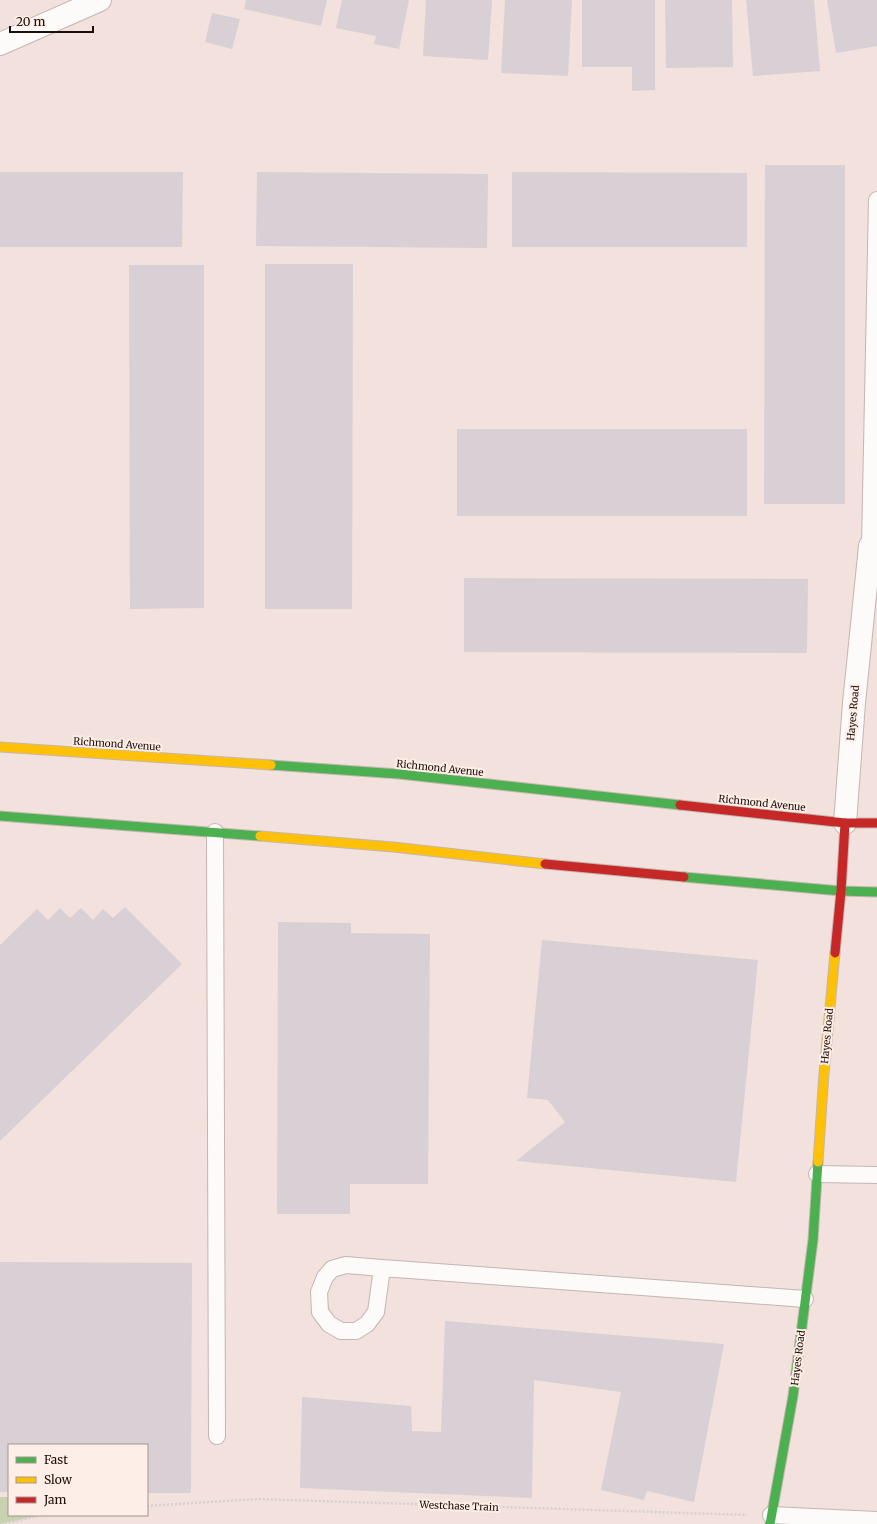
<svg xmlns="http://www.w3.org/2000/svg" width="877" height="1524" viewBox="0 0 877 1524" font-family="Merriweather,serif">
	<rect width="100%" height="100%" fill="#f2e1dc"/>
	<polygon fill="#c8d2b1" points="0,1497 9,1497 9,1515 42,1515 0,1524"/>
	<g fill="#d8d0d5">
		<polygon points="246,0 327,0 321,26 244,9"/>
		<polygon points="342,0 409,0 399,49 374,44 376,36 336,28"/>
		<polygon points="426,0 492,0 488,60 423,56"/>
		<polygon points="505,0 572,0 568,76 501,73"/>
		<polygon points="582,0 655,0 655,90 632,91 632,67 582,67"/>
		<polygon points="665,0 732,0 733,67 666,68"/>
		<polygon points="746,0 814,0 820,71 753,76"/>
		<polygon points="827,0 877,0 877,46 836,53"/>
		<polygon points="212,13 240,19 232,49 205,42"/>
		<polygon points="765,165 845,165 845,504 764,504"/>
		<polygon points="0,172 183,172 182,247 0,247"/>
		<polygon points="257,172 488,174 487,248 256,246"/>
		<polygon points="512,172 747,173 747,247 512,247"/>
		<polygon points="265,264 353,264 352,609 265,609"/>
		<polygon points="129,265 204,265 204,608 130,609"/>
		<rect x="457" y="429" width="290" height="87"/>
		<polygon points="464,578 808,579 807,653 464,652"/>
		<polygon points="125,907 182,964 0,1141 0,945 37,909 48,920 60,908 70,918 81,908 93,920 103,909 113,918"/>
		<polygon points="278,922 351,923 351,933 430,934 428,1184 350,1184 350,1214 277,1214"/>
		<polygon points="542,940 758,960 736,1182 516,1161 565,1122 548,1100 527,1098"/>
		<polygon points="0,1262 192,1263 191,1493 147,1493 147,1445 9,1445 9,1492 0,1492"/>
		<polygon points="445,1321 724,1344 694,1502 647,1491 644,1500 601,1490 621,1392 534,1380 532,1498 300,1488 302,1397 411,1406 412,1431 441,1432"/>
	</g>
	<g fill="none" stroke-linecap="round" stroke-linejoin="round">
		<defs>
			<g id="lane">
				<polyline points="870,546 877,200"/>
				<polyline points="215,832 217,1436"/>
				<polyline points="817,1174 877,1175"/>
				<polyline points="382,1268 376,1312 367,1324 356,1331 341,1331 329,1324 320,1312 319,1292 325,1277 332,1269 346,1265 382,1268 805,1299"/>
				<polyline points="771,1515 877,1520"/>
			</g>
			<g id="street">
				<polyline points="0,44 100,0"/>
				<polyline points="845,823 854,703 870,546"/>
			</g>
			<g id="fast">
				<polyline points="271,765 399,774 680,805"/>
				<polyline points="0,816 260,836"/>
				<polyline points="684,877 841,891 877,892"/>
				<polyline points="770,1524 793,1396 813,1240 818,1162"/>
			</g>
			<g id="slow">
				<polyline points="0,747 271,765"/>
				<polyline points="260,836 393,847 545,864"/>
				<polyline points="818,1162 824,1073 835,953"/>
			</g>
			<g id="jam">
				<polyline points="680,805 845,823 877,823"/>
				<polyline points="545,864 684,877"/>
				<polyline points="835,953 841,891 845,823"/>
			</g>
		</defs>
		<use href="#lane" stroke="#c4b6b1" stroke-width="18"/>
		<use href="#street" stroke="#c4b6b1" stroke-width="24"/>
		<use href="#fast" stroke="#c4b6b1" stroke-width="11"/>
		<use href="#slow" stroke="#c4b6b1" stroke-width="11"/>
		<use href="#jam" stroke="#c4b6b1" stroke-width="11"/>
		<g stroke="#d6d1cf" stroke-width="2.5" stroke-dasharray="2 2" stroke-linecap="butt">
			<polyline points="147,1506 258,1499 747,1515"/>
			<polyline points="5,1524 42,1515"/>
		</g>
		<use href="#lane" stroke="#fdfafa" stroke-width="16"/>
		<use href="#street" stroke="#fdfafa" stroke-width="22"/>
		<use href="#fast" stroke="#4caf50" stroke-width="9"/>
		<use href="#slow" stroke="#ffc107" stroke-width="9"/>
		<use href="#jam" stroke="#c62828" stroke-width="9"/>
	</g>
	<g text-anchor="middle" dominant-baseline="central" stroke-width="4" stroke-linejoin="round" paint-order="stroke">
		<g font-size="10" fill="#1c0f0a" stroke="#feeee8">
			<text transform="translate(853 713) rotate(-85)">Hayes Road</text>
			<text transform="translate(117 744) rotate(4)">Richmond Avenue</text>
			<text transform="translate(440 768) rotate(6)">Richmond Avenue</text>
			<text transform="translate(762 803) rotate(6)">Richmond Avenue</text>
			<text transform="translate(827 1036) rotate(-85)">Hayes Road</text>
			<text transform="translate(798 1358) rotate(-83)">Hayes Road</text>
			<text transform="translate(459 1506) rotate(2)">Westchase Train</text>
		</g>
	</g>
	<rect x="8" y="1444" width="140" height="72" fill="#feeee8" stroke="#a4958f"/>
	<rect x="16" y="1457" width="20" height="6" fill="#4caf50" stroke="#a4958f"/>
	<text x="44" y="1464" font-size="12" fill="#1c0f0a">Fast</text>
	<rect x="16" y="1477" width="20" height="6" fill="#ffc107" stroke="#a4958f"/>
	<text x="44" y="1484" font-size="12" fill="#1c0f0a">Slow</text>
	<rect x="16" y="1497" width="20" height="6" fill="#c62828" stroke="#a4958f"/>
	<text x="44" y="1504" font-size="12" fill="#1c0f0a">Jam</text>
	<path d="M10 26v6h83v-6" fill="none" stroke="#1c0f0a" stroke-width="2"/>
	<text x="16" y="26" font-size="12" fill="#1c0f0a" stroke="#feeee8" stroke-width="3" paint-order="stroke">20 m</text>
</svg>
